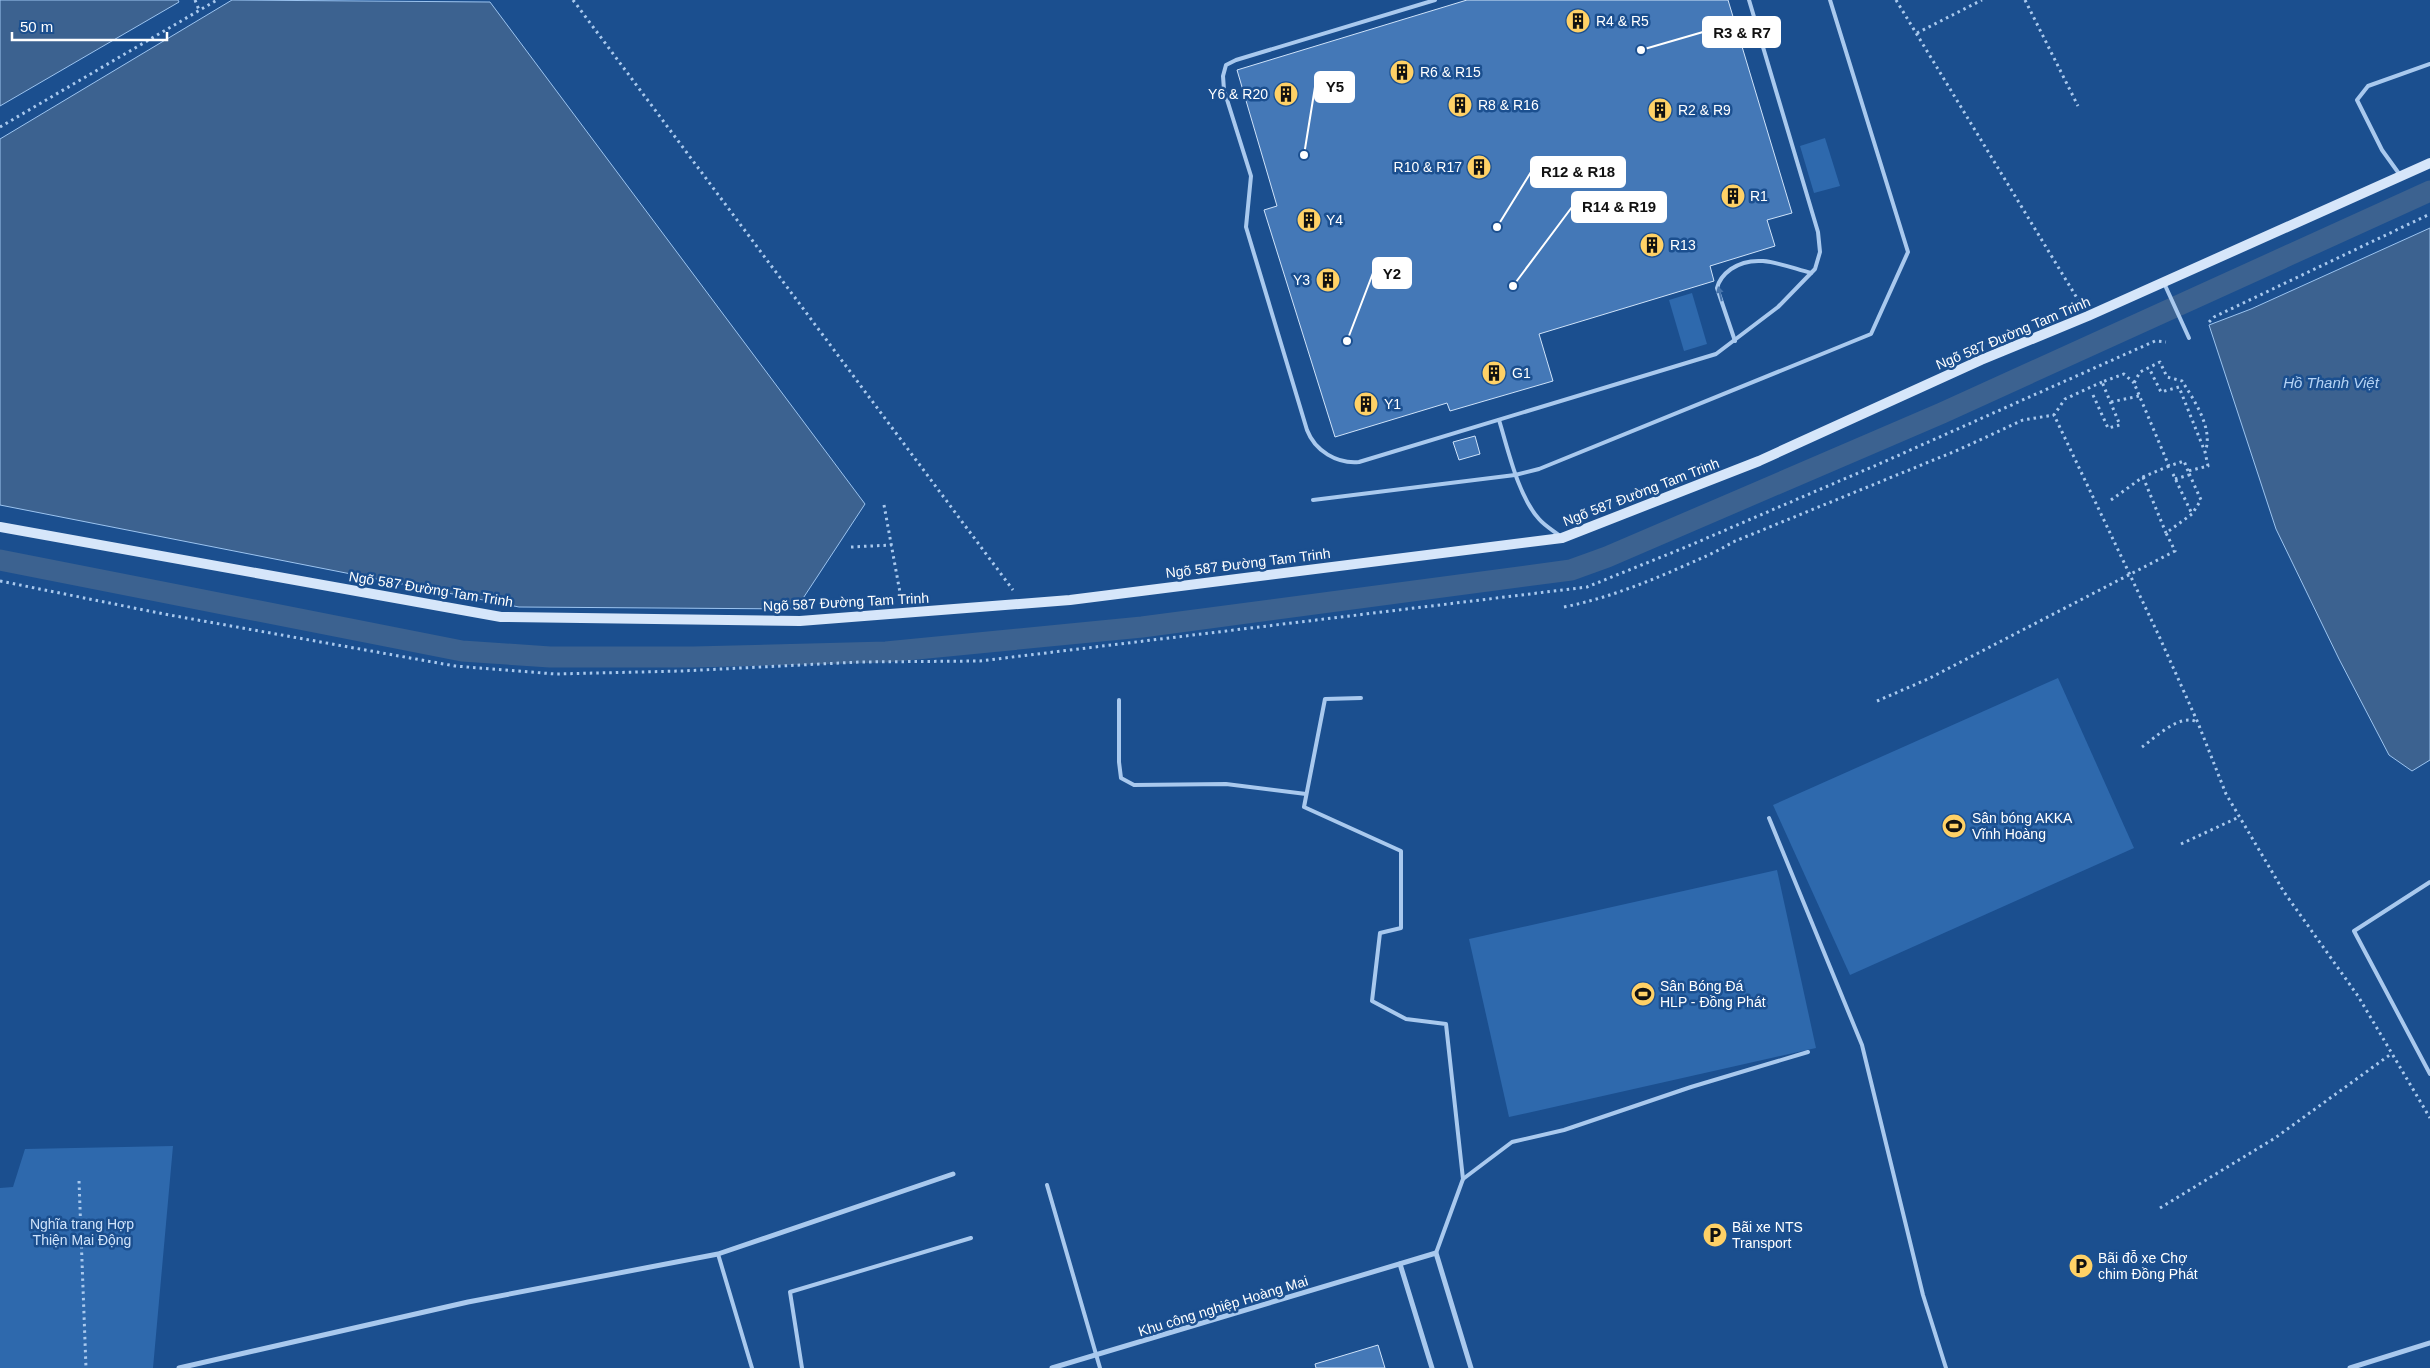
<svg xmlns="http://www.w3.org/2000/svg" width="2430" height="1368" viewBox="0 0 2430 1368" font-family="Helvetica,sans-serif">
	<rect width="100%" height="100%" fill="#1b4f8f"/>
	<g fill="#2e69ad">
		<polygon points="1825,138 1840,186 1814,193 1800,146"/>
		<polygon points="1692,293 1707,344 1684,351 1669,300"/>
		<polygon points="2058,678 2134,848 1850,975 1773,805"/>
		<polygon points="1777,870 1816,1048 1509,1117 1469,939"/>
		<polygon points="173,1146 153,1368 0,1368 0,1188 13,1187 25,1149"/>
	</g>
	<g fill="#3c6290" stroke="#9cc4f0">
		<polygon points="0,0 178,0 179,2 0,106"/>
		<polygon points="232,0 490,2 865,504 796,609 519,607 0,505 0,139"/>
		<polygon points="2430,228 2430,760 2412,771 2389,755 2339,659 2276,529 2209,325 2251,309"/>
	</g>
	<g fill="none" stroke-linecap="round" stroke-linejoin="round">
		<polyline stroke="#3c6290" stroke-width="21" points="0,560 462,651 550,657 693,657 886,652 1142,627 1571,570 1607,557 1942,413 2430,191"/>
	</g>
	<g fill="#4478b7" stroke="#cfe3fa">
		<polygon points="1467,0 1728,0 1792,213 1767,220 1775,246 1710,266 1714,281 1539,334 1553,381 1450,411 1447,403 1335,437 1264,210 1277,206 1237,70"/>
		<polygon points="1475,436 1480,454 1459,460 1453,442"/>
		<polygon points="1378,1345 1385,1368 1316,1368 1315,1364"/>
	</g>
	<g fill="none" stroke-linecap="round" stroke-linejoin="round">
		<g stroke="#a9c9ee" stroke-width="3" stroke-dasharray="2.5 4" stroke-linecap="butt">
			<polyline points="195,0 199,10"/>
			<polyline points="573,0 1013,590"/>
			<polyline points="1896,0 2080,303"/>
			<polyline points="2025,0 2078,106"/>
			<polyline points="1917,33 1982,0"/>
			<polyline points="0,127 217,0"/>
			<polyline points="2209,322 2214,317 2430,214"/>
			<polyline points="2102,382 2065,399 2054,415 2159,636 2198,723 2226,794 2284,892 2358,996 2430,1118"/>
			<polyline points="2093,395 2108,428 2120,425 2102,382 2124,374 2134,383"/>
			<polyline points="2111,402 2139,396"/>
			<path d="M2188,471L2184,461L2169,466L2134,383L2140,372L2160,362L2167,377L2182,381C2194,400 2214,429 2205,452"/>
			<polyline points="2173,474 2192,514"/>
			<polyline points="2143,477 2166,533"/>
			<polyline points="2175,479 2189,475"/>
			<polyline points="2111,500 2143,477 2169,466"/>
			<polyline points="884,505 901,598"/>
			<polyline points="851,547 892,545"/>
			<polyline points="0,581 164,614 455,666 555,674 682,671 860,662 980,661 1587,587 1686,547 1879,464 2155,341 2166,342"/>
			<path d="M1564,607C1604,599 1640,585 1677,569C1697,560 1715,553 1733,542L1958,450L2023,420L2054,415"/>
			<polyline points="1877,701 1928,679 2175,551 2166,533 2192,514 2201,500 2188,471 2208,466 2205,452 2179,387 2161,392 2149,368"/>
			<path d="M2142,747C2156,737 2180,713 2197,722"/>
			<polyline points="2181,844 2239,817"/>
			<polyline points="79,1181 86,1368"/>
			<polyline points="2160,1208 2275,1138 2391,1054"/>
		</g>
		<g stroke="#a9c9ee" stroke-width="4">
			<path d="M1435,0L1236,60L1226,65L1223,76L1224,90L1251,176L1246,227L1307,430C1315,451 1337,464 1359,462L1716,354L1778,307L1815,269L1820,252L1818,232L1749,0"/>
			<polyline points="2400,175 2382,150 2357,100 2368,86 2430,64"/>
			<polyline points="2164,283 2189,338"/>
			<path d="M1735,341L1717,288C1719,280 1724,274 1731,269C1756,252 1784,266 1811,273"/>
			<path d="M1499,420C1508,449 1518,496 1539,519C1545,526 1554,531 1560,536"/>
			<polyline points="1313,500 1515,475 1539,469 1871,334 1908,252 1830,0"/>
			<polyline points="1361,698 1325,699 1304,807 1401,851 1401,928 1380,933 1372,1001 1406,1019 1446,1024 1463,1179"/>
			<polyline points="1119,700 1119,762 1121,778 1134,785 1226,784 1306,794"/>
			<polyline points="1769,818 1862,1045 1923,1295 1946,1368"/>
			<polyline points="2430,882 2354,931 2430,1074"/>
			<polyline points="1047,1185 1100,1368"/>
			<polyline points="1436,1253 1463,1179 1512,1142 1564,1130 1691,1087 1808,1052"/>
			<polyline points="718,1254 752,1368"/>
			<polyline points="802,1368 790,1292 971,1238"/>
		</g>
		<g stroke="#a9c9ee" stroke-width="5">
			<polyline points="1400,1264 1432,1368"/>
			<polyline points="179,1368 468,1302 718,1254 953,1174"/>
			<polyline points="1052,1368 1436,1253 1471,1368"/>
			<polyline points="2350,1368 2430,1343"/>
		</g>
		<polyline stroke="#d6e6fa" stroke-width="10" points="0,527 501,617 800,621 1070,600 1562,538 1759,461 1981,360 2088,316 2430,163"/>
	</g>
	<defs><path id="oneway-solid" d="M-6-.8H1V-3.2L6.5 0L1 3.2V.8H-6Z" transform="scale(1.25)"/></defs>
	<use fill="#4674ac" href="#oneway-solid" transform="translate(1720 294) rotate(-104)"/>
	<defs>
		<symbol id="building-disc" viewBox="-11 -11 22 22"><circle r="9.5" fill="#ffd166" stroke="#1b4f8f"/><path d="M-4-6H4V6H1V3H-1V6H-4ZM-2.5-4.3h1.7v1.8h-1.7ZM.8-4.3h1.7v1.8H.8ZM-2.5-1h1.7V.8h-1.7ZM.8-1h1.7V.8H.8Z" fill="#111"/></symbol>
		<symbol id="stadium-disc" viewBox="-11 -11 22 22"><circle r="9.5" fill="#ffd166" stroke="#1b4f8f"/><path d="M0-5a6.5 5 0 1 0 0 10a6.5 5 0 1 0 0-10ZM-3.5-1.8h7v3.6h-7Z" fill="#111"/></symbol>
		<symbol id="parking-disc" viewBox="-11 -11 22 22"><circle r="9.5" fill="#ffd166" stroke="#1b4f8f"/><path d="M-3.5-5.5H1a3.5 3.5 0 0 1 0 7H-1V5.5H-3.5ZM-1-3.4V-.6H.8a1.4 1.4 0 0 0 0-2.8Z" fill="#111"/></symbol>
	</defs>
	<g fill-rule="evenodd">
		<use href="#building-disc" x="1564" y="7" width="28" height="28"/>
		<use href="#building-disc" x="1388" y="58" width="28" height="28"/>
		<use href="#building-disc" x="1272" y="80" width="28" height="28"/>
		<use href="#building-disc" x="1446" y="91" width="28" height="28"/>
		<use href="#building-disc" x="1646" y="96" width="28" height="28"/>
		<use href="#building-disc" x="1465" y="153" width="28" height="28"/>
		<use href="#building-disc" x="1719" y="182" width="28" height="28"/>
		<use href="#building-disc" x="1295" y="206" width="28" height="28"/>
		<use href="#building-disc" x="1638" y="231" width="28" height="28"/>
		<use href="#building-disc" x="1314" y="266" width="28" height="28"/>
		<use href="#building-disc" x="1480" y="359" width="28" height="28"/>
		<use href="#building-disc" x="1352" y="390" width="28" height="28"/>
		<use href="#stadium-disc" x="1940" y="812" width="28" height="28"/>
		<use href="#stadium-disc" x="1629" y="980" width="28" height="28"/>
		<use href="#parking-disc" x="1701" y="1221" width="28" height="28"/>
		<use href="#parking-disc" x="2067" y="1252" width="28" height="28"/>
	</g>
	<g text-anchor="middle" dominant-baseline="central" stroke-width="5" stroke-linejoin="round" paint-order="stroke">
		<g font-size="14" fill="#fff" stroke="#1b4f8f" text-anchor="start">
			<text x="1596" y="21">R4 &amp; R5</text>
			<text x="1420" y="72">R6 &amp; R15</text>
			<text x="1268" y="94" text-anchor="end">Y6 &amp; R20</text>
			<text x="1478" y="105">R8 &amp; R16</text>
			<text x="1678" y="110">R2 &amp; R9</text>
			<text x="1462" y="167" text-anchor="end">R10 &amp; R17</text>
			<text x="1750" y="196">R1</text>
			<text x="1326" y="220">Y4</text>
			<text x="1670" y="245">R13</text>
			<text x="1310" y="280" text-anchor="end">Y3</text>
			<text x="1512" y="373">G1</text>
			<text x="1384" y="404">Y1</text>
			<text x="1972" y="818">Sân bóng AKKA<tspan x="1972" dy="16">Vĩnh Hoàng</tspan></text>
			<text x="1660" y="986">Sân Bóng Đá<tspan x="1660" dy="16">HLP - Đồng Phát</tspan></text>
			<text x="1732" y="1227">Bãi xe NTS<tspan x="1732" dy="16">Transport</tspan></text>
			<text x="2098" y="1258">Bãi đỗ xe Chợ<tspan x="2098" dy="16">chim Đồng Phát</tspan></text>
		</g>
		<g font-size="14" fill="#fff" stroke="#1b4f8f">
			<text transform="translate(2013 333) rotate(-23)">Ngõ 587 Đường Tam Trinh</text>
			<text transform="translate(1641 492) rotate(-21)">Ngõ 587 Đường Tam Trinh</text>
			<text transform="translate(1248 563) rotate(-7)">Ngõ 587 Đường Tam Trinh</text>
			<text transform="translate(431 589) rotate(9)">Ngõ 587 Đường Tam Trinh</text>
			<text transform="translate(846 602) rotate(-3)">Ngõ 587 Đường Tam Trinh</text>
			<text transform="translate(1223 1306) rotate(-17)">Khu công nghiệp Hoàng Mai</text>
		</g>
		<g font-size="14" fill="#cfe3fa" stroke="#1b4f8f">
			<text x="82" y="1224">Nghĩa trang Hợp<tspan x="82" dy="16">Thiện Mai Động</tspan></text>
		</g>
		<g font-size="15" font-style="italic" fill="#b5d3f5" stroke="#1b4f8f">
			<text x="2331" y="382">Hồ Thanh Việt</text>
		</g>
	</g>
	<path fill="none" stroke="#fff" stroke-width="2" d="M1641 50L1703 32M1304 155L1315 87M1497 227L1531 172M1513 286L1572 207M1347 341L1373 273"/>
	<g fill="#fff" stroke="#1b4f8f" stroke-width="2">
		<circle cx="1641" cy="50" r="5"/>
		<circle cx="1304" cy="155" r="5"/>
		<circle cx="1497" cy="227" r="5"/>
		<circle cx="1513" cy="286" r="5"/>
		<circle cx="1347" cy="341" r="5"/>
	</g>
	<g fill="#fff" stroke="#fff" stroke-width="2">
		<rect x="1703" y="17" width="77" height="30" rx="5"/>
		<rect x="1315" y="72" width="39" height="30" rx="5"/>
		<rect x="1531" y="157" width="94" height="30" rx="5"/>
		<rect x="1572" y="192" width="94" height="30" rx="5"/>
		<rect x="1373" y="258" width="38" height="30" rx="5"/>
	</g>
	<g font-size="15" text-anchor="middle" font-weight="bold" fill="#111">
		<text x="1742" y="38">R3 &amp; R7</text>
		<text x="1335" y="92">Y5</text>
		<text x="1578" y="177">R12 &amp; R18</text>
		<text x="1619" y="212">R14 &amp; R19</text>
		<text x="1392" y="279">Y2</text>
	</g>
	<path d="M12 32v8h155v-8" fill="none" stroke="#ffffff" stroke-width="2.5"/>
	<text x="20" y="32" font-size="15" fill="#ffffff" stroke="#1b4f8f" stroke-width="4" paint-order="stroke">50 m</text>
</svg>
